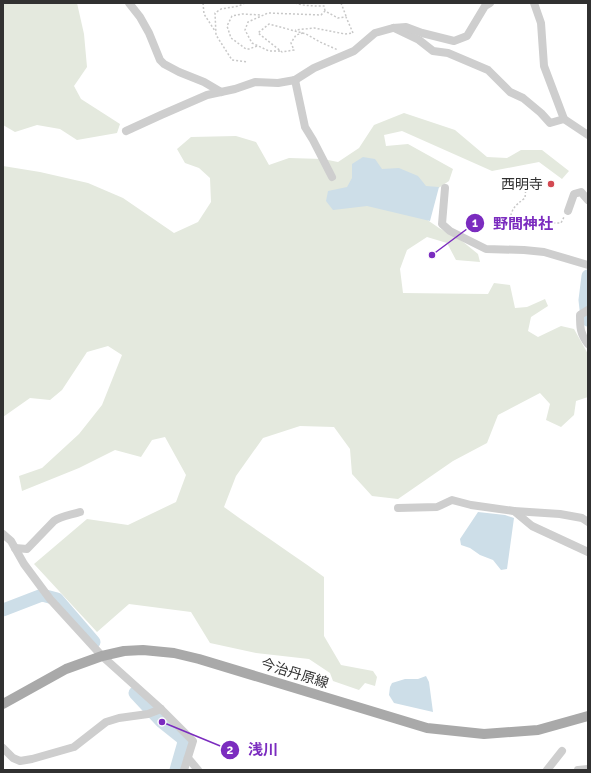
<svg xmlns="http://www.w3.org/2000/svg" width="591" height="773" viewBox="0 0 591 773" font-family="Raleway,'Noto Sans JP',sans-serif">
	<rect width="100%" height="100%" fill="#fff"/>
	<g fill="#e4e9de">
		<polygon points="3,3 77,3 84,34 87,67 74,86 81,99 120,124 117,133 77,140 60,129 37,125 15,132 3,125"/>
		<path d="M404,113L455,130L487,157L507,158L521,150H542L569,171L562,179L539,162L492,171L402,131L384,135L386,146L408,144L453,169L449,181L431,193L413,210L439,228L462,241L478,254L480,262L456,260L447,243L427,237L407,250L400,269L403,293L488,294L494,283L510,285L515,308L527,307L545,299L548,306L531,317L528,331L538,337L561,326L574,329L588,354V397L576,401L574,415L561,427L546,420L550,404L540,393L498,415L487,443L453,461L398,499L372,496L352,474L350,449L334,427L300,426L263,438L236,476L224,507C257,531 291,553 324,577V636L341,665L373,671L377,677L375,686L365,683L359,690L333,681L330,673L309,659L256,653L210,643L191,612L129,604L97,632L34,564L87,519L128,525L176,502L186,475L165,437L152,440L141,457L115,450L79,468L22,491L19,476L42,468L79,434L102,405L122,355L108,346L87,352L62,390L50,400L30,398L3,417V166L40,172L88,183L123,198L174,233L198,222L211,202L210,178L199,168L185,163L177,149L191,137L236,136L256,142L269,165L289,158L323,159L338,162L359,148L374,125Z"/>
	</g>
	<g fill="#cddee8">
		<polygon points="363,157 375,159 382,169 399,168 418,176 426,186 439,187 430,221 367,206 333,210 326,201 328,191 347,187 352,178 352,164"/>
		<polygon points="478,512 505,515 514,518 507,569 501,570 493,560 480,555 470,548 461,545 460,539"/>
		<polygon points="426,676 429,682 433,712 394,703 389,695 390,687 392,683 405,679 418,679"/>
	</g>
	<g fill="none" stroke-linecap="round" stroke-linejoin="round">
		<g stroke="#cddee8" stroke-width="13">
			<polyline points="588,276 585,300 587,318 588,320"/>
			<polyline points="3,610 42,595 57,599 94,642"/>
			<polyline points="135,693 162,722 182,738 184,742 176,770"/>
		</g>
		<g stroke="#c8c8c8" stroke-width="1.5" stroke-dasharray="2 2" stroke-linecap="butt">
			<polyline points="203,3 204,14 215,31"/>
			<polyline points="245,3 239,6 221,9 215,13 216,35 232,60 248,62"/>
			<path d="M295,3C304,6 314,6 324,6L325,11"/>
			<polyline points="341,3 346,16"/>
			<polyline points="303,33 296,35 291,43 294,50 282,52 258,33 269,24 306,34 320,42 338,50"/>
			<polyline points="257,46 249,49 246,49 231,38 227,26 232,16 242,14 261,15"/>
			<polyline points="280,51 269,51 252,43 245,30 248,22 268,13 321,15 325,11 338,18 346,17 353,33 345,34 314,28 295,30"/>
			<path d="M526,187L525,198C515,206 511,208 510,222L561,223L564,217"/>
		</g>
		<g stroke="#cecece" stroke-width="8">
			<polyline points="129,3 140,17 149,33 160,60 164,64 179,72 204,82 221,92"/>
			<polyline points="534,3 541,23 544,66 564,119 588,135"/>
			<polyline points="394,28 419,40 433,51 448,53 488,70 510,92 523,98 541,113 550,123 564,119"/>
			<polyline points="295,80 305,127 313,140 332,177"/>
			<polyline points="126,131 161,115 207,95 235,89 255,82 278,83 295,80 314,68 354,51 375,33 393,28 406,27 422,33 454,41 467,36 485,6 490,3"/>
			<polyline points="445,188 442,224 450,231 486,249 524,250 544,252 588,265"/>
			<polyline points="568,211 574,194 581,192 588,200"/>
			<path d="M588,310L580,315C580,327 580,334 588,344"/>
			<polyline points="398,508 437,507 452,500 471,505 514,511 532,526 588,552"/>
			<polyline points="514,511 560,514 582,518 588,522"/>
			<polyline points="3,534 11,541 24,564 50,599 102,656 161,709 193,741 184,770"/>
			<path d="M15,548L27,549L54,521C61,516 71,515 80,512"/>
			<polyline points="3,748 13,758 20,761 32,759 74,747 106,722 119,718 148,714 161,709"/>
			<polyline points="188,758 198,770"/>
			<polyline points="547,770 562,751"/>
			<polyline points="578,770 588,769"/>
		</g>
		<polyline stroke="#a9a9a9" stroke-width="10" points="3,704 66,669 102,656 124,651 143,650 174,653 199,659 427,728 484,734 538,730 588,716"/>
	</g>
	<circle fill="#d34952" stroke="#fff" stroke-width="1.5" cx="551" cy="184" r="4"/>
	<g text-anchor="middle" dominant-baseline="central" stroke-width="4" stroke-linejoin="round" paint-order="stroke">
		<g font-size="14" fill="#313131" stroke="#fff" text-anchor="end">
			<text x="543" y="184">西明寺</text>
		</g>
		<g font-size="14" fill="#313131" stroke="#fff">
			<text transform="translate(295 673) rotate(17)">今治丹原線</text>
		</g>
	</g>
	<path fill="none" stroke="#7b2cbf" stroke-width="1.5" d="M432 255L475 223M162 722L230 750"/>
	<g fill="#7b2cbf" stroke="#fff" stroke-width="1.5">
		<circle cx="432" cy="255" r="4"/>
		<circle cx="162" cy="722" r="4"/>
		<circle cx="475" cy="223" r="10"/>
		<circle cx="230" cy="750" r="10"/>
	</g>
	<g font-size="12" text-anchor="middle" font-weight="bold" fill="#fff">
		<text x="475" y="227">1</text>
		<text x="230" y="754">2</text>
	</g>
	<g font-size="15" text-anchor="middle" font-weight="bold" fill="#7b2cbf" stroke="#fff" stroke-width="4" stroke-linejoin="round" paint-order="stroke">
		<text x="523" y="229">野間神社</text>
		<text x="263" y="755">浅川</text>
	</g>
	<rect width="591" height="773" fill="none" stroke="#313131" stroke-width="8"/>
</svg>
